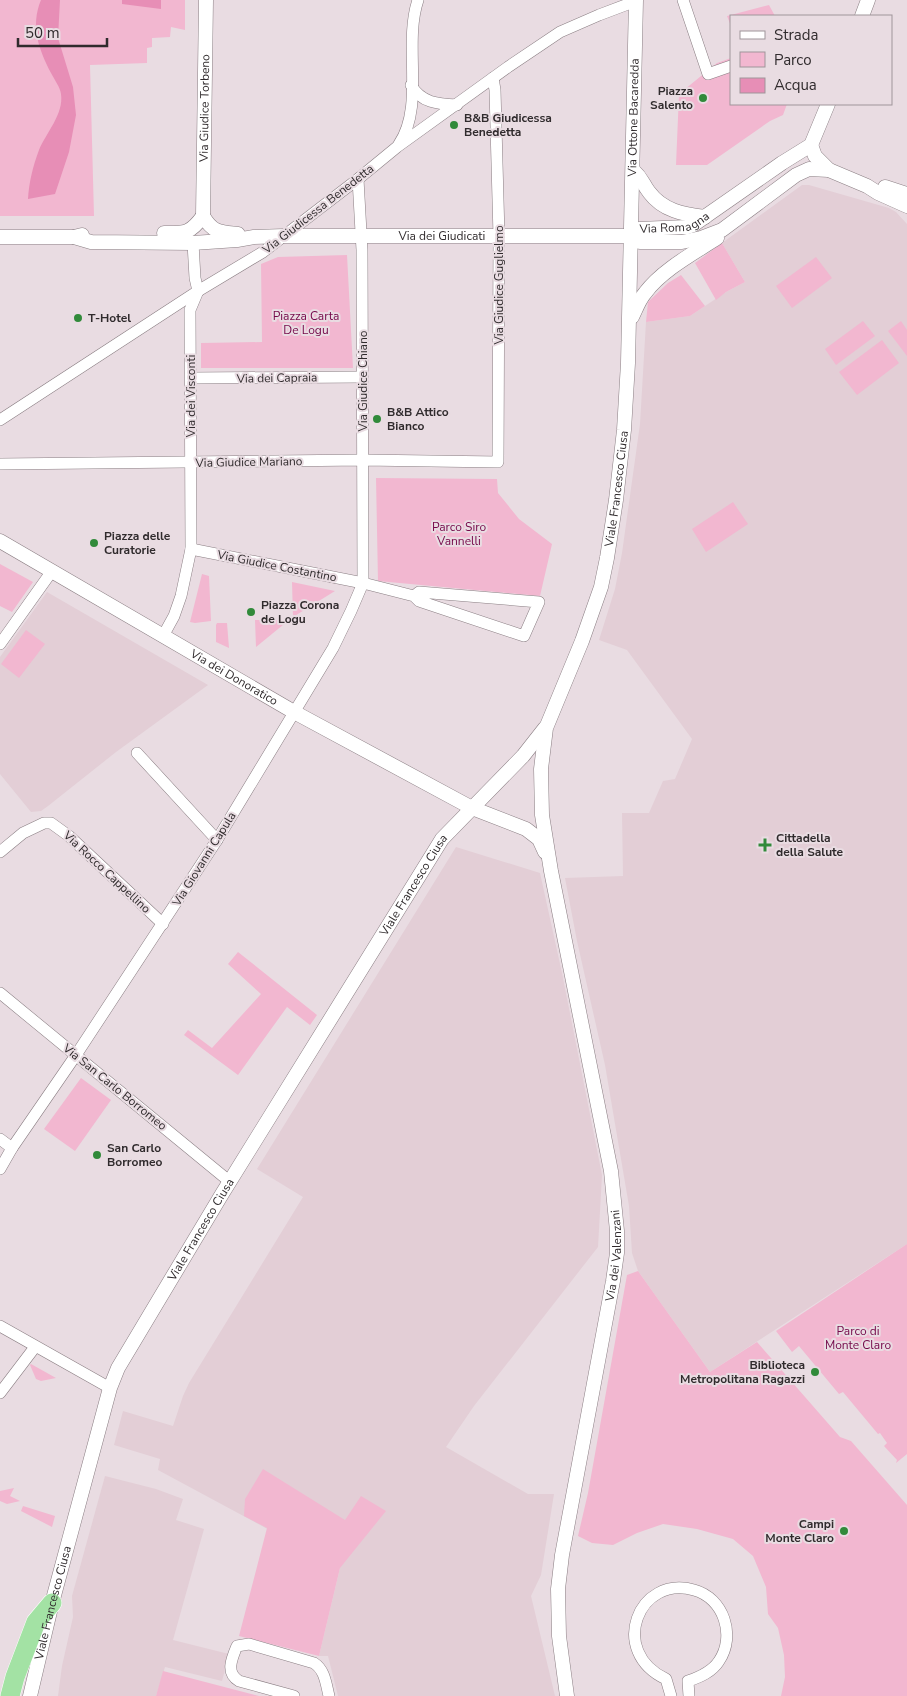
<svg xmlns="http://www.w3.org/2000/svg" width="907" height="1696" viewBox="0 0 907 1696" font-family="'Nunito Sans',sans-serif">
	<rect width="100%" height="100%" fill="#e9dce2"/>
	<g fill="#e3ced6">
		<polygon points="802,185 809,185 889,208 896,212 907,224 907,1244 710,1372 638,1271 632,1253 629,1206 605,1065 577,941 565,878 623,876 622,813 649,813 663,781 675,779 692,739 627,650 599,640 615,589 622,553 640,424 646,322 690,316 726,292 745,282 722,243"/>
		<polygon points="47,592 208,685 116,752 48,806 41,811 31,812 0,774 0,657"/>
		<polygon points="456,847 540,873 562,973 602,1175 598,1247 474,1406 446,1447 528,1494 554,1494 541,1575 531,1596 555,1696 338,1696 328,1656 319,1656 340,1568 158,1470 160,1459 114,1445 123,1411 173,1426 183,1396 189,1383 303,1197 257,1169"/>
		<polygon points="105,1476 156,1489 183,1499 176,1520 204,1529 173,1640 229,1654 222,1681 165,1667 156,1696 58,1696 62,1666 73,1617 72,1596"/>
	</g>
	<g fill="#f2b7d0">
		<polygon points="0,0 185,0 185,30 171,27 170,37 152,38 152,47 147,48 147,63 90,65 94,216 0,216"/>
		<polygon points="769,5 775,16 731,16 731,26 727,16"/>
		<polygon points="731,58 731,104 787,104 783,115 770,121 707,165 676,165 679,94 717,63"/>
		<polygon points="722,243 745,282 726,292 716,300 695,263"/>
		<polygon points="347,255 353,368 201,368 201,343 262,342 261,264 278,257"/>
		<polygon points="816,257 832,278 792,308 776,286"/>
		<polygon points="681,275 705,306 690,316 646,322 648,302 668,283"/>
		<polygon points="863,321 875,336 836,365 825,349"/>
		<polygon points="901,321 907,330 907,356 888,331"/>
		<polygon points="882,340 899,363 857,395 839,372"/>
		<polygon points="376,478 497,479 498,493 519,519 552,544 540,596 378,581"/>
		<polygon points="733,502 748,524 706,552 692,529"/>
		<polygon points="0,564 33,582 12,612 0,606"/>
		<polygon points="202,574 209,576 211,621 195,623 190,622"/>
		<polygon points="292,582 335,591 293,617"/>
		<polygon points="255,620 289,620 256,647"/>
		<polygon points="217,623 227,623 229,648 216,642 216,625"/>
		<polygon points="26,630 45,644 19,678 1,664"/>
		<polygon points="238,952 317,1015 310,1025 287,1007 238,1075 184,1035 188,1030 212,1048 261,994 228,964"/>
		<polygon points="81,1078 111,1100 75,1151 44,1129"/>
		<polygon points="907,1244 907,1454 896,1463 897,1460 884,1446 887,1443 880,1433 878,1434 843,1392 839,1394 799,1346 792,1352 776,1331"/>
		<polygon points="638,1271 710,1372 757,1342 840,1437 851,1441 907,1505 907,1696 781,1696 785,1677 784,1655 778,1628 768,1614 766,1587 753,1556 733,1539 697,1529 663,1524 637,1533 613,1545 592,1543 578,1536 588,1493 627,1275"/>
		<polygon points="31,1364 56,1378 41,1381 36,1379 30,1365"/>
		<polygon points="263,1469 345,1520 361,1496 386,1511 340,1568 319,1656 239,1636 267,1528 244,1516 245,1499"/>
		<polygon points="14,1488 10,1496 20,1501 7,1504 0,1501 0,1491"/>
		<polygon points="23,1506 55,1516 52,1527 21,1511"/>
		<polygon points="163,1671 259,1696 156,1696"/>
	</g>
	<g fill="#e78eb6">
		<path d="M41,0H60L58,38L73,87L76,115L69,152L55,194L28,199C29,182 33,166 39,150C46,133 64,114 61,94C60,87 54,79 51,73C39,50 30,26 41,0Z"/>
		<polygon points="122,0 161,0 161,9 122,4"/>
	</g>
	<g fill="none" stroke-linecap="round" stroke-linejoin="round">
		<defs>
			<g id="minor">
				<polyline points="683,0 708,74 731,66"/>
				<path d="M411,85C421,103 438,104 457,105"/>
				<path d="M399,144C425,106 403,44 418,0"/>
				<polyline points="191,378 363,377"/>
				<polyline points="0,420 198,291 263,252 358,179 397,147 508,67 560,32 599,15 636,1"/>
				<polyline points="0,464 363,460 498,462 499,236 495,90 493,78"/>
				<polyline points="191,549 363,583 414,596 419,601 524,636 539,602 419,592 414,596"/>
				<polyline points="163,636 174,616 181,596 191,549 190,310 198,291 195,278 193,243"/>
				<polyline points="0,644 52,571"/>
				<polyline points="137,753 217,840"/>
				<polyline points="0,852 23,833 44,823 51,823 69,836 163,924"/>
				<polyline points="0,993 229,1181"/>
				<polyline points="0,1139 12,1148"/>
				<polyline points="0,1169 12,1148 76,1055 217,840 333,648 351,611 363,583 362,250 358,179"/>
				<polyline points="0,1326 110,1388"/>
				<polyline points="0,1393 35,1347"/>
				<path d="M294,1696L239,1681C225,1673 232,1658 237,1646L249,1644L314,1663C325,1670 326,1684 329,1696"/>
				<path d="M671,1696L666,1679C608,1652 638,1574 694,1590C724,1598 736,1636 719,1661C712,1672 700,1677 688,1681L689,1696"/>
			</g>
			<g id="tertiary">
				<polyline points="862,16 868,0"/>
				<polyline points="811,145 815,156 829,170"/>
				<path d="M633,170C643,179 642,183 649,192C663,211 683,214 705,217"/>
				<polyline points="885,187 907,194"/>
				<path id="s1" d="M203,216L206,0"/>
				<path d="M203,216C213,233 220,232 238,234"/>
				<path d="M164,233C185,233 190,234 203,216"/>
				<path id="s2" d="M630,236L639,229L687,227L693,225L782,163L811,145L828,104"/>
				<polyline points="0,237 74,237 82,235"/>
				<path id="s3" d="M74,237L91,242L193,243L237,240L254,237L284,236H630L640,242H682L701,238L722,230L796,175L809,169L829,170L867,186L878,193L907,206"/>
				<path d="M632,317C636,309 639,300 645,293C662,270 694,253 717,238"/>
				<path id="s4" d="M0,541L294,712L472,808L526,829L539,839L545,852"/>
				<path id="s5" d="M30,1696L52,1603L110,1388L118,1368L222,1194L442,839L523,756L545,728"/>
				<path id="s6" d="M567,1696L559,1636L558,1589L562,1555L613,1281L617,1253V1231L611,1171L551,871L542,815L541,769L546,728L582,641L601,587L607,558L616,500L624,430L628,363L636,0"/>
			</g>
			<polyline id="trunk" points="10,1696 15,1677 36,1622 52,1603"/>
		</defs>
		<use href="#minor" stroke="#8a7e83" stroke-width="12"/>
		<use href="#tertiary" stroke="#8a7e83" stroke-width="15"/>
		<use href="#trunk" stroke="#fff" stroke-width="20"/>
		<use href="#minor" stroke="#fff" stroke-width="11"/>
		<use href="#tertiary" stroke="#fff" stroke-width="14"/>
		<use href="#trunk" stroke="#a3e2a4" stroke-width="19"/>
	</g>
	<g fill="#318a3a" stroke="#e9dce2" stroke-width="2">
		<circle cx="703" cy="98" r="5"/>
		<circle cx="454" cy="125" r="5"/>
		<circle cx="78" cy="318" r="5"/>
		<circle cx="377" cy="419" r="5"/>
		<circle cx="94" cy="543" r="5"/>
		<circle cx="251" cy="612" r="5"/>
		<path d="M762.5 837.5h5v5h5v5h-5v5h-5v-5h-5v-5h5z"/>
		<circle cx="97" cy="1155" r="5"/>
		<circle cx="815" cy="1372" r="5"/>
		<circle cx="844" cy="1531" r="5"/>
	</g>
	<g text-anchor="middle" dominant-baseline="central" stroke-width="4" stroke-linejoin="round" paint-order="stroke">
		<g font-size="12" font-weight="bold" fill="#302b2d" stroke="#e9dce2" text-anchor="start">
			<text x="693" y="91" text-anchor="end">Piazza<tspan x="693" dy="14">Salento</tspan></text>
			<text x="464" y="118">B&amp;B Giudicessa<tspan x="464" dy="14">Benedetta</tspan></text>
			<text x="88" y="318">T-Hotel</text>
			<text x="387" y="412">B&amp;B Attico<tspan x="387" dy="14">Bianco</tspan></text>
			<text x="104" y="536">Piazza delle<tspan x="104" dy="14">Curatorie</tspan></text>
			<text x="261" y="605">Piazza Corona<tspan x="261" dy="14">de Logu</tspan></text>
			<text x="776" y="838">Cittadella<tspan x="776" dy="14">della Salute</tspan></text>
			<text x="107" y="1148">San Carlo<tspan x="107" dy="14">Borromeo</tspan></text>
			<text x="805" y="1365" text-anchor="end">Biblioteca<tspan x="805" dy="14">Metropolitana Ragazzi</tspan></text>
			<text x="834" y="1524" text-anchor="end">Campi<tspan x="834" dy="14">Monte Claro</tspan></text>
		</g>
		<g font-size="12" fill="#302b2d" stroke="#e9dce2">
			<text stroke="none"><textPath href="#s1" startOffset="108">Via Giudice Torbeno</textPath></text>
			<text stroke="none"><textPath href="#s6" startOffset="1604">Via Ottone Bacaredda</textPath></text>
			<text transform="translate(318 209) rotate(-38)">Via Giudicessa Benedetta</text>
			<text stroke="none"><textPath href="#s2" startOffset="48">Via Romagna</textPath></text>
			<text stroke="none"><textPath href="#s3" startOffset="369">Via dei Giudicati</textPath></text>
			<text transform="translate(499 285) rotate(-90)">Via Giudice Guglielmo</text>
			<text transform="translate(277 378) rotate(-1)">Via dei Capraia</text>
			<text transform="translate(363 381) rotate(-90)">Via Giudice Chiano</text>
			<text transform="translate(191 396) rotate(-90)">Via dei Visconti</text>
			<text transform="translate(249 462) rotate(-1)">Via Giudice Mariano</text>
			<text stroke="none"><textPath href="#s6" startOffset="1232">Viale Francesco Ciusa</textPath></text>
			<text transform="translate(277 566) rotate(11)">Via Giudice Costantino</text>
			<text stroke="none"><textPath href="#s4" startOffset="271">Via dei Donoratico</textPath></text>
			<text transform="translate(204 859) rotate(-58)">Via Giovanni Capula</text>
			<text transform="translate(107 872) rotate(43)">Via Rocco Cappellino</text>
			<text stroke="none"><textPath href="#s5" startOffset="906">Viale Francesco Ciusa</textPath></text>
			<text transform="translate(115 1087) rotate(39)">Via San Carlo Borromeo</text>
			<text stroke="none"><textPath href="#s5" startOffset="501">Viale Francesco Ciusa</textPath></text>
			<text stroke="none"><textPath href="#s6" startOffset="446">Via dei Valenzani</textPath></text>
			<text stroke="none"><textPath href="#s5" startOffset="96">Viale Francesco Ciusa</textPath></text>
		</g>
		<g font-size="12" fill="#740749" stroke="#e9dce2">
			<text x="306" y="316">Piazza Carta<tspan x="306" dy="14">De Logu</tspan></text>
			<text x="459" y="527">Parco Siro<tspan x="459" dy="14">Vannelli</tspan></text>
			<text x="858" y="1331">Parco di<tspan x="858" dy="14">Monte Claro</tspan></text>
		</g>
	</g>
	<rect x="730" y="15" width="162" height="90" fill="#e9dce2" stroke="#9f959a"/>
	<rect x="740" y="31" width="25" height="8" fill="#ffffff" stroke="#9f959a"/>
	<text x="774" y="40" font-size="15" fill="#302b2d">Strada</text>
	<rect x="740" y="52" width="25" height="15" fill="#f2b7d0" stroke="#9f959a"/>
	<text x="774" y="65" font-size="15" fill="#302b2d">Parco</text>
	<rect x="740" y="78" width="25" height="15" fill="#e78eb6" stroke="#9f959a"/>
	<text x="774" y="90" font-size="15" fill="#302b2d">Acqua</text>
	<path d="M18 38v8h89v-8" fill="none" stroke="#302b2d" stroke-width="2.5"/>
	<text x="25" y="38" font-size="15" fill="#302b2d" stroke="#e9dce2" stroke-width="4" paint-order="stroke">50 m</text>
</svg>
